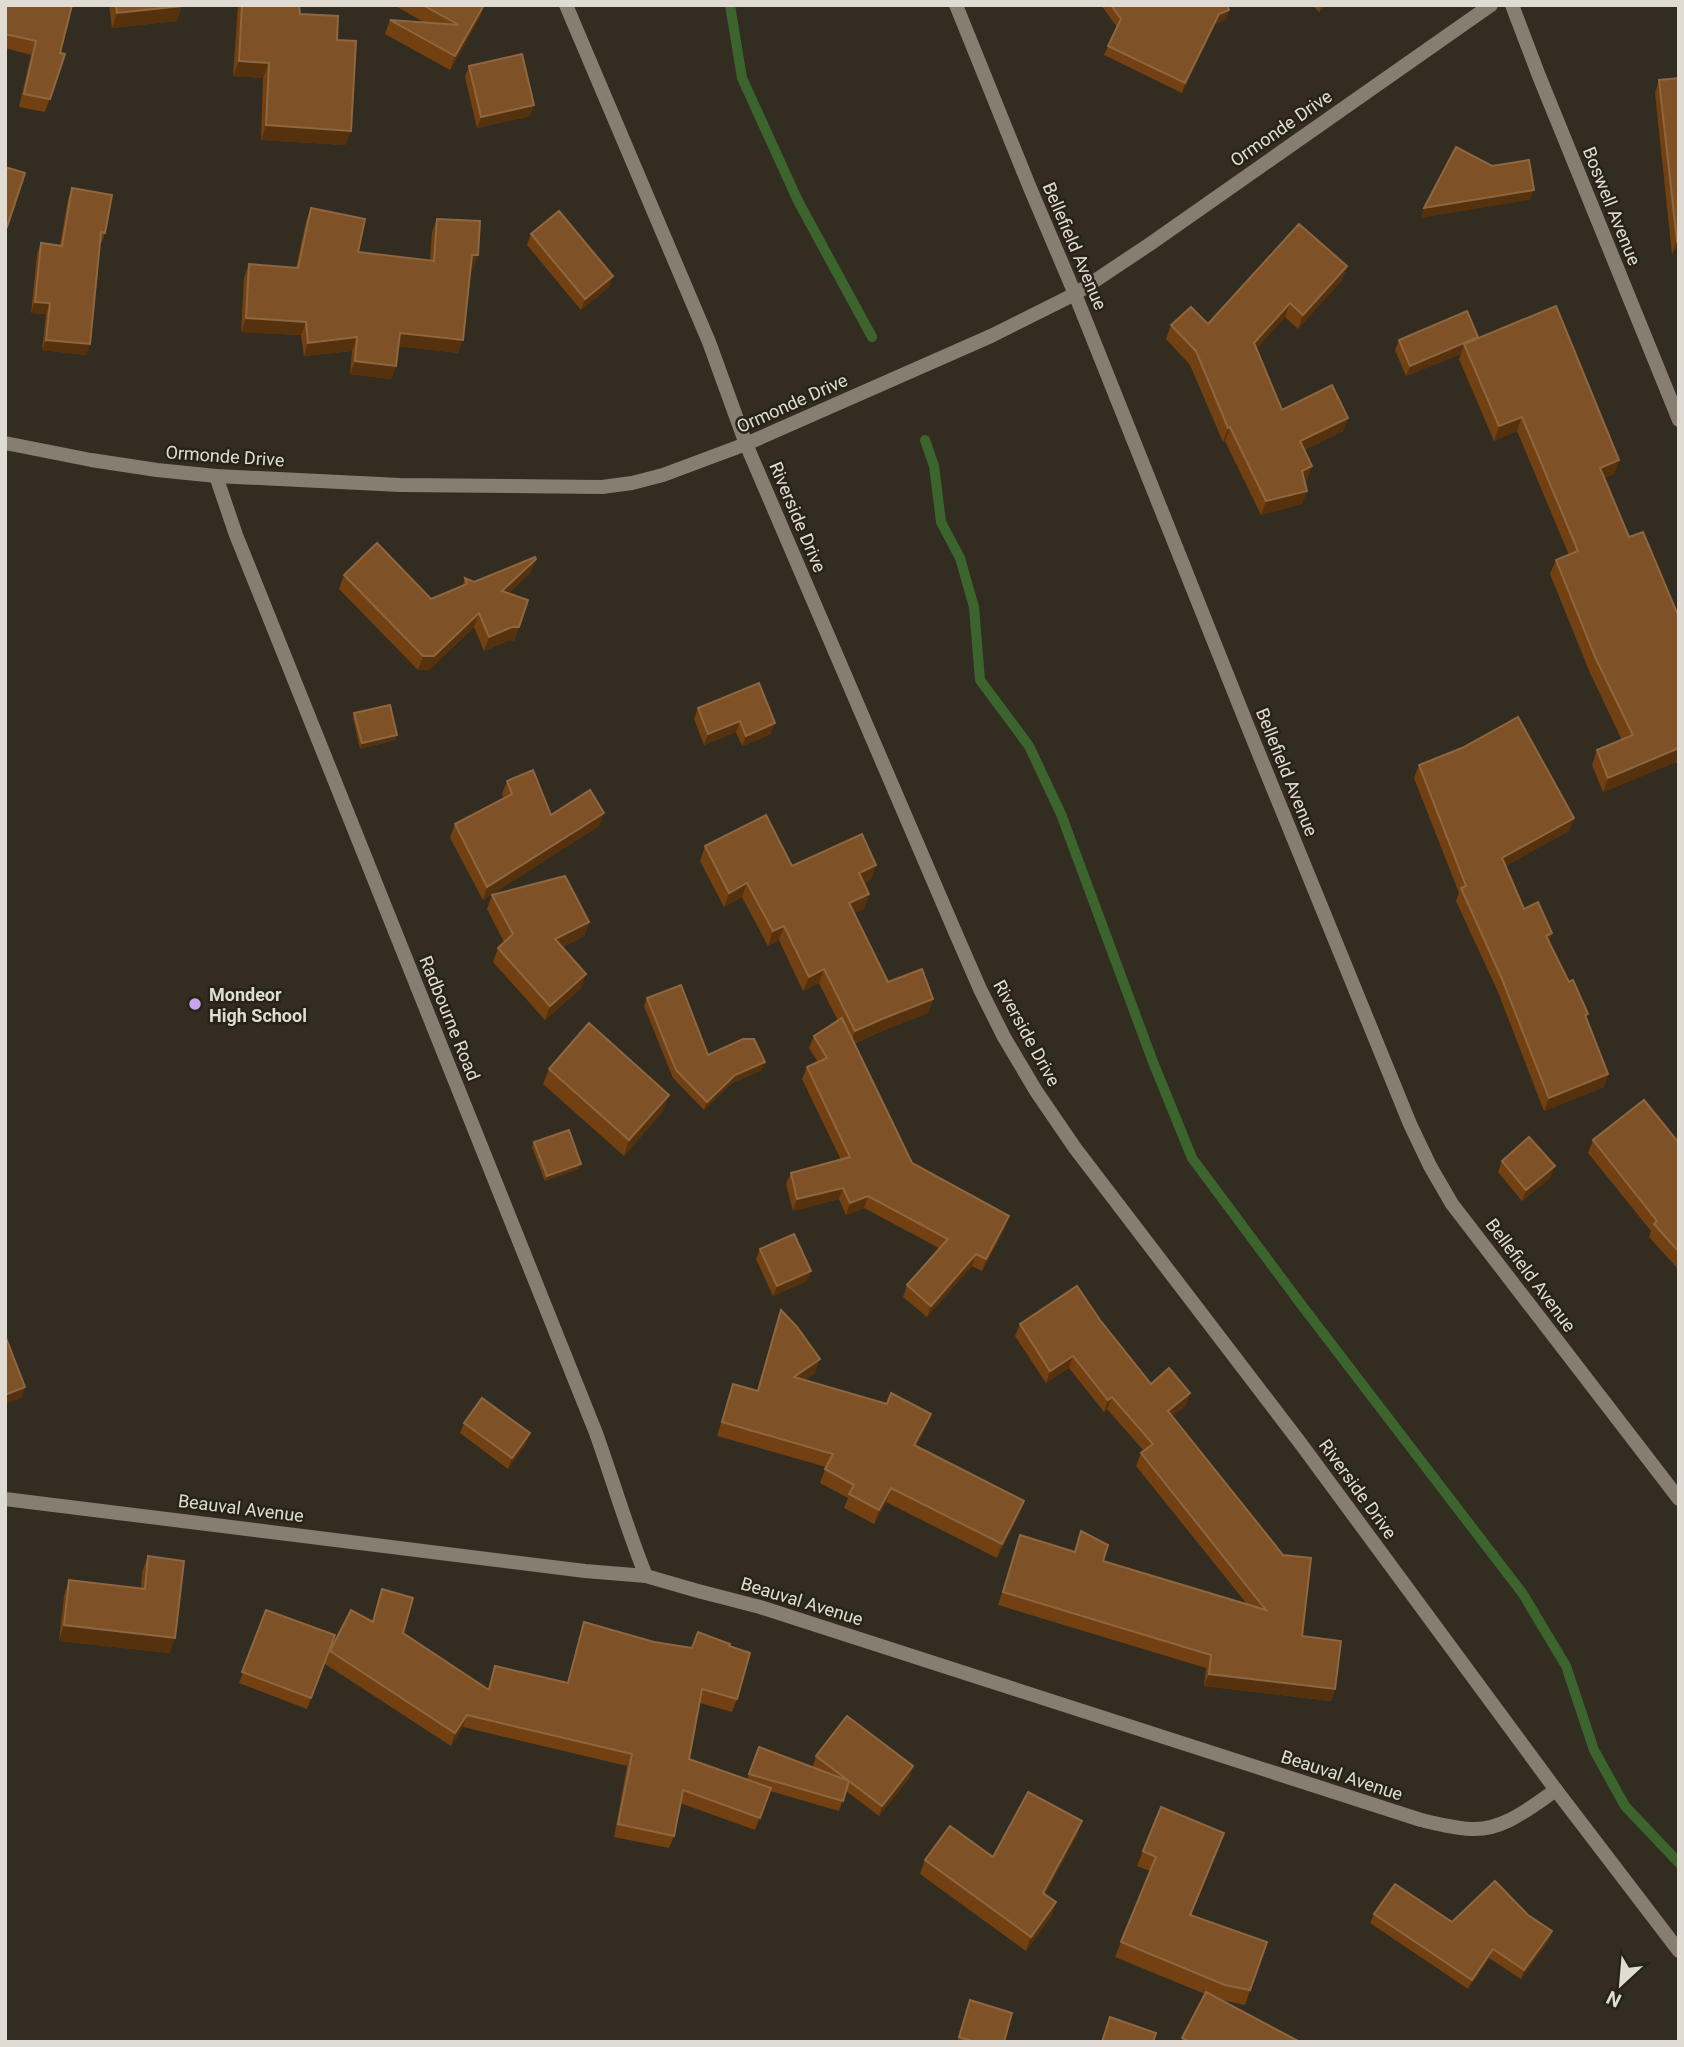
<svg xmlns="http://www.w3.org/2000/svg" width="1684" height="2047" viewBox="0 0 1684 2047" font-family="Roboto,sans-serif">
	<rect width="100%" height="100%" fill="#332c20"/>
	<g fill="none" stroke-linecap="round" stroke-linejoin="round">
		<g stroke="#3c652e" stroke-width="10">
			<polyline points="730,5 742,78 798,201 872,337"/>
			<polyline points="925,440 934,466 941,522 960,558 974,607 980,680 1029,746 1061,814 1153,1062 1192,1158 1300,1303 1523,1594 1566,1666 1594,1750 1625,1806 1679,1863"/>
		</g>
		<g stroke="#867e70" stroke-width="14">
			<polyline points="566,5 709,342 746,444 956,934 980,989 1004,1037 1036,1091 1075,1148 1301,1444 1556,1790 1679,1951"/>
			<polyline points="956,5 1030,188 1075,294 1250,732 1410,1124 1430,1166 1452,1204 1679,1499"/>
			<polyline points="1512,5 1539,76 1679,420"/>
			<polyline points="5,443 91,460 157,470 216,476 400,485 602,487 632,483 663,475 746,444 991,336 1075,294 1150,244 1491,5"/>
			<path d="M216,476L236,535L267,612L596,1433C613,1481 627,1529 646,1576"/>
			<path d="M5,1499L585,1571L646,1576L698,1591L760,1607L1421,1820C1438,1824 1454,1828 1471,1829C1503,1831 1531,1807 1556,1790"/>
		</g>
	</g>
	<g fill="#734111">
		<polygon points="5,5 60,53 65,54 45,112 19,107 31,55 5,48"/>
		<polygon points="109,5 182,5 177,21 112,28"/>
		<polygon points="238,5 299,5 300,14 337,40 351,131 345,145 261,140 263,78 233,76"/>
		<polygon points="394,5 484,5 480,17 450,70 385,34 390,20 425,23"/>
		<polygon points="1101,5 1227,5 1229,10 1226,20 1215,24 1182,93 1104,55 1117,27"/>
		<polygon points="1313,5 1327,5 1319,12"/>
		<polygon points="469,66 534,105 530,116 477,128 465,77"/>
		<polygon points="1679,78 1679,245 1672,254 1655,93 1659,80"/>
		<polygon points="72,188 105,233 101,244 100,243 86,355 42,350 46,314 31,313 37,254 41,243 60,245 68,199"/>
		<polygon points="311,208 358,252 430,260 432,232 437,219 478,255 473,269 471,268 458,353 398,346 396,366 391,379 350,374 352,351 304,356 301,335 241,332 244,278 249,264 296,268 306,221"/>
		<polygon points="531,234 609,287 581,310 527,245"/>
		<polygon points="1347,266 1342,280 1298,329 1285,317 1256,349 1282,410 1348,418 1343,431 1304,450 1307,480 1305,481 1307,491 1302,504 1261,515 1225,441 1223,442 1190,365 1166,339 1171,325 1208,324"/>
		<polygon points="1478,337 1619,460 1614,474 1604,478 1629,537 1677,613 1679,612 1679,767 1676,762 1603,792 1592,765 1597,750 1622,740 1590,673 1550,574 1556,560 1569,555 1517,431 1494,441 1459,359 1461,354 1406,376 1395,350 1399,340"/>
		<polygon points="536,559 530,573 509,593 519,627 514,641 507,641 484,651 474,627 429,670 418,670 339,589 344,575 431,599 462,587 465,578 474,582"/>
		<polygon points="759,683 771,734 742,746 736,732 704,745 694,719 698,708"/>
		<polygon points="354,713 397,735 395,740 360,749 353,718"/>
		<polygon points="1419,765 1574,818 1569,831 1505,866 1524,909 1552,933 1549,942 1586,1019 1608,1074 1604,1087 1544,1111 1498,992 1456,901 1459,893 1414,778"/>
		<polygon points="507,781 551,815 604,813 599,826 483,900 450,838 455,824 504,799 502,794"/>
		<polygon points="705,846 792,866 876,865 871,879 864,883 869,894 864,909 853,913 888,982 933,999 928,1013 877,1033 854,1044 912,1163 1005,1228 982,1271 972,1266 927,1317 903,1297 907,1285 939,1248 864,1208 846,1215 839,1199 793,1211 786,1184 791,1173 841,1160 802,1079 807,1067 818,1062 809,1048 814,1036 838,1021 819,983 803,991 779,940 768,946 742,897 724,907 700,861"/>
		<polygon points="492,895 589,922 584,936 562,947 586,974 581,988 545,1020 493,962 498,948 504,942 487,909"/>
		<polygon points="647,998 708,1055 762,1070 732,1083 704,1110 673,1078 644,1006"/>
		<polygon points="549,1069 663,1111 624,1156 543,1084"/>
		<polygon points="1593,1140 1679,1143 1679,1270 1649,1237 1651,1231 1588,1153"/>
		<polygon points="534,1142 579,1169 545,1181 532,1147"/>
		<polygon points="1502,1161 1551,1177 1522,1201 1498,1172"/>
		<polygon points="760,1249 807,1281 773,1296 756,1259"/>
		<polygon points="781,1310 815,1373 805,1380 887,1404 931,1414 926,1427 916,1446 1024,1501 1019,1514 997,1558 886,1502 874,1524 844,1508 848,1498 820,1483 826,1467 717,1436 733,1384 757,1391 776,1324"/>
		<polygon points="1100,1320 1151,1384 1186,1405 1172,1417 1302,1636 1335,1689 1331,1701 1204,1686 1206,1668 998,1605 1020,1535 1247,1604 1136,1466 1141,1453 1144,1451 1107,1409 1104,1412 1069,1368 1046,1383 1015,1336 1020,1324"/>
		<polygon points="464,1423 526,1444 508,1469 460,1433"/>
		<polygon points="148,1556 170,1653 59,1641 64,1596 69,1580 141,1588 142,1572"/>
		<polygon points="382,1589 403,1633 488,1689 495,1666 567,1683 584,1622 654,1642 692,1648 729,1646 737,1699 732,1712 700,1703 689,1759 747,1780 759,1747 817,1769 813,1766 816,1756 913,1766 910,1777 879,1816 846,1791 839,1811 770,1791 755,1830 680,1803 674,1836 669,1848 614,1837 627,1766 463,1727 451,1746 325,1664 330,1651 372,1622"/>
		<polygon points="266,1610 335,1635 307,1709 239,1683"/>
		<polygon points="1224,1833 1191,1916 1267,1942 1245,2005 1222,2000 1300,2042 1181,2042 1205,1994 1115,1957 1150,1871 1137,1866 1143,1851"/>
		<polygon points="1077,1835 1045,1894 1056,1902 1051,1916 1026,1951 920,1874 925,1860 993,1857"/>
		<polygon points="1374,1914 1452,1922 1528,1915 1552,1931 1549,1940 1521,1979 1489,1958 1468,1989 1370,1923"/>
		<polygon points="967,2011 1004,2042 957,2042"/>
	</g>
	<g fill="#55310e">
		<polygon points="484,5 480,17 450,70 455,56"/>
		<polygon points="1322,5 1327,5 1319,12"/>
		<polygon points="182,6 177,21 112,28 117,13"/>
		<polygon points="1229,10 1226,20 1215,24 1182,93 1185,83 1219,14"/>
		<polygon points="239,61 269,63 263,78 233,76"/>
		<polygon points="534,105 530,116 477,128 481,117"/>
		<polygon points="266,125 351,131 345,145 261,140"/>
		<polygon points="1534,190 1530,200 1421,218 1424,208"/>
		<polygon points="1679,238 1679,245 1672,254 1677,241"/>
		<polygon points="472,255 478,255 473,269 467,268"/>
		<polygon points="1347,266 1342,280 1298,329 1303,315"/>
		<polygon points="613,276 609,287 581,310 585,299"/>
		<polygon points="35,302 50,303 46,314 31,313"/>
		<polygon points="1290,303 1285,317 1249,357 1254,343"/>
		<polygon points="246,318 306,322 301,335 241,332"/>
		<polygon points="400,333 463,340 458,353 395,346"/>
		<polygon points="357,337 352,351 304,356 308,343"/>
		<polygon points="1478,337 1464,344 1461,354 1406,376 1410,366"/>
		<polygon points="46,340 90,344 86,355 42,350"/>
		<polygon points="355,361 396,366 391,379 350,374"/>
		<polygon points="1522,417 1517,431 1494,441 1499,426"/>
		<polygon points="1348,418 1343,431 1295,455 1300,441"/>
		<polygon points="1230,427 1225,441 1223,442 1228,428"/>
		<polygon points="1619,460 1614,474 1595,482 1600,468"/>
		<polygon points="1312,466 1307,480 1297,485 1302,471"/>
		<polygon points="1307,491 1302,504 1261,515 1266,501"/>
		<polygon points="536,559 530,573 497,605 502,591"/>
		<polygon points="479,613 474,627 429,670 418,670 423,656"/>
		<polygon points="512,627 519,627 514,641 507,641 484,651 489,637"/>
		<polygon points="740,721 736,732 704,745 708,734"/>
		<polygon points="775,723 771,734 742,746 746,736"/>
		<polygon points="397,735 395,740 360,749 362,743"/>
		<polygon points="1679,748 1679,754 1676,762 1603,792 1608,778"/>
		<polygon points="604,813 599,826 483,900 487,887"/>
		<polygon points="1574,818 1569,831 1497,871 1502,858"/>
		<polygon points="876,865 871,879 854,887 859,873"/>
		<polygon points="747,883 742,897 724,907 729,893"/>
		<polygon points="869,894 864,909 844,918 849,903"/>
		<polygon points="589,922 584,936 550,953 555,939"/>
		<polygon points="784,926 779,940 768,946 773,931"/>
		<polygon points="1552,933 1547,946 1546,936"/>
		<polygon points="824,969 819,983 803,991 809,977"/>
		<polygon points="586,974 581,988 545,1020 550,1006"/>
		<polygon points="933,999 928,1013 877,1033 850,1045 855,1031 882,1019"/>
		<polygon points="765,1062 762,1070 732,1083 704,1110 707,1102 735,1075"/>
		<polygon points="1608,1074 1604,1087 1544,1111 1549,1098"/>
		<polygon points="669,1095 663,1111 624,1156 629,1140"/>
		<polygon points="581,1164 579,1169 545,1181 547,1176"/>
		<polygon points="1555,1166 1551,1177 1522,1201 1526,1190"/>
		<polygon points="843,1188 839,1199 793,1211 797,1199"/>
		<polygon points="868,1196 864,1208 846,1215 850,1203"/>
		<polygon points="1009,1216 1005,1228 982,1271 986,1259"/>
		<polygon points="976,1254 972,1266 927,1317 931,1306"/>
		<polygon points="811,1271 807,1281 773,1296 777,1286"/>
		<polygon points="1073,1356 1069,1368 1046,1383 1050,1371"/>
		<polygon points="820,1359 815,1373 789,1391 794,1377"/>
		<polygon points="25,1387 22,1398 5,1404 5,1395"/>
		<polygon points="1190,1393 1186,1405 1164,1424 1168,1411"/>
		<polygon points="1112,1397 1107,1409 1104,1412 1108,1400"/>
		<polygon points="931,1414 926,1427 909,1459 914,1445"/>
		<polygon points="530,1433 526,1444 508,1469 512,1458"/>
		<polygon points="891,1488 886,1502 874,1524 879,1510"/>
		<polygon points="1024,1501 1019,1514 997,1558 1002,1544"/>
		<polygon points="64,1625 175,1638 170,1653 59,1641"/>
		<polygon points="1209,1674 1335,1689 1331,1701 1204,1686"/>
		<polygon points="467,1715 463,1727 451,1746 455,1733"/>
		<polygon points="913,1766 910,1777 879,1816 882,1806"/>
		<polygon points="1082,1821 1077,1835 1038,1907 1043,1893"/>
		<polygon points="1056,1902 1051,1916 1026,1951 1031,1937"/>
		<polygon points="1552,1931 1549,1940 1521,1979 1524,1970"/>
		<polygon points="1493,1949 1489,1958 1468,1989 1472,1980"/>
	</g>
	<g fill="#7f5126" stroke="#8e6741" stroke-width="2">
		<polygon points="5,5 72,5 60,53 65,54 50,99 24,94 36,41 5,34"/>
		<polygon points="116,5 182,5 182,6 117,13"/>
		<polygon points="242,5 299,5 300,14 338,16 337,40 356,41 351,131 266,125 269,63 239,61"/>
		<polygon points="423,5 484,5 455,56 390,20 459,25"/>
		<polygon points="1111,5 1227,5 1229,10 1219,14 1185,83 1108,46 1121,19"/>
		<polygon points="522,54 534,105 481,117 469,66"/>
		<polygon points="1679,78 1679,238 1677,241 1659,80"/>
		<polygon points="1456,147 1492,166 1529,160 1534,190 1424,208"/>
		<polygon points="5,167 25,173 7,227 5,226"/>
		<polygon points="72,188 112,195 105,233 101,232 90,344 46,340 50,303 35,302 41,243 62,246"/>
		<polygon points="311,208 365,219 358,252 434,261 437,219 480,221 478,255 472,255 463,340 400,333 396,366 355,361 357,337 308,343 306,322 246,318 249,264 298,268"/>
		<polygon points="559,211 613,276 585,299 531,234"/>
		<polygon points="1299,224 1347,266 1303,315 1290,303 1254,343 1282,410 1332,385 1348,418 1300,441 1312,466 1302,471 1307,491 1266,501 1230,427 1228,428 1196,351 1171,325 1191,307 1208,324"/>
		<polygon points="1556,306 1619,460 1600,468 1629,537 1643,532 1677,613 1679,612 1679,748 1608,778 1597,750 1633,735 1596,659 1556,560 1578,551 1522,417 1499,426 1464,344"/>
		<polygon points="1467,311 1478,337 1410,366 1399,340"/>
		<polygon points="377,543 431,599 467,584 465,578 474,582 535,557 536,559 502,591 528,600 519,627 512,627 489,637 479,613 434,656 423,656 344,575"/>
		<polygon points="759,683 775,723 746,736 740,721 708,734 698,708"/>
		<polygon points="390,705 397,735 362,743 354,713"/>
		<polygon points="1518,717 1574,818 1502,858 1524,909 1538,902 1552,933 1546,936 1569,982 1573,980 1588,1014 1585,1015 1608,1074 1549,1098 1502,979 1461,888 1466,886 1419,765 1462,748"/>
		<polygon points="533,770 551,815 590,790 604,813 487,887 455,824 512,794 507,781"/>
		<polygon points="766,815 792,866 862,834 876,865 859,873 869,894 849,903 888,982 922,969 933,999 882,1019 855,1031 824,969 809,977 784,926 773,931 747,883 729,893 705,846"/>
		<polygon points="565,876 589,922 555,939 586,974 550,1006 498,948 513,934 492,895"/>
		<polygon points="681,985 708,1055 743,1039 754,1039 765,1062 735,1075 707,1102 676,1070 647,998"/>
		<polygon points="842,1018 912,1163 1009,1216 986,1259 976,1254 931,1306 907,1285 948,1239 868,1196 850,1203 843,1188 797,1199 791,1173 850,1157 807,1067 827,1058 814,1036"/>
		<polygon points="589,1023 669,1095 629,1140 549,1069"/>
		<polygon points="1644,1100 1679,1143 1679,1252 1654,1224 1657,1221 1593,1140"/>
		<polygon points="569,1130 581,1164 547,1176 534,1142"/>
		<polygon points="1529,1137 1555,1166 1526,1190 1502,1161"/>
		<polygon points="794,1234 811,1271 777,1286 760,1249"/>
		<polygon points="1077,1286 1100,1320 1151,1384 1169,1368 1190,1393 1168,1411 1283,1555 1311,1558 1302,1636 1341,1641 1335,1689 1209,1674 1211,1655 1003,1592 1020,1535 1075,1552 1081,1531 1108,1545 1103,1561 1266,1610 1141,1453 1153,1444 1112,1397 1108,1400 1073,1356 1050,1371 1020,1324"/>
		<polygon points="781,1310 797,1327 820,1359 794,1377 887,1404 891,1393 931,1414 914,1445 1024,1501 1002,1544 891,1488 879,1510 849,1494 854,1485 825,1469 833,1454 722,1422 733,1384 758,1391"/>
		<polygon points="6,1338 25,1387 5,1395 5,1339"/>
		<polygon points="482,1398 530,1433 512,1458 464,1423"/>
		<polygon points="148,1556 184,1561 175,1638 64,1625 69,1580 145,1589"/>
		<polygon points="382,1589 413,1598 403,1633 489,1690 495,1666 568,1683 584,1622 654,1642 692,1648 698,1632 730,1644 729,1646 750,1653 737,1699 702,1689 689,1759 771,1788 760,1818 683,1790 674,1836 618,1824 632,1754 467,1715 455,1733 330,1651 351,1610 373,1622"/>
		<polygon points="266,1610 335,1635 311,1698 242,1672"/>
		<polygon points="847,1716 913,1766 882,1806 816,1756"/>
		<polygon points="759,1747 849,1781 843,1801 749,1774"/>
		<polygon points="1028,1792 1082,1821 1043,1893 1056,1902 1031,1937 925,1860 950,1826 993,1857"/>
		<polygon points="1161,1807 1224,1833 1190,1915 1267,1942 1250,1990 1225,1985 1121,1942 1156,1857 1143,1851"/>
		<polygon points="1495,1881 1528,1915 1552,1931 1524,1970 1493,1949 1472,1980 1374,1914 1395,1884 1452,1922"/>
		<polygon points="1206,1992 1300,2042 1190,2042 1182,2038"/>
		<polygon points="970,2000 1012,2013 1004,2042 975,2042 959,2037"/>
		<polygon points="1110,2017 1156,2033 1153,2042 1102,2042"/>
	</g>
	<circle fill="#c7a6ef" stroke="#292317" stroke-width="2.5" cx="195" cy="1004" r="7"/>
	<g text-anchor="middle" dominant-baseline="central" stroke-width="5" stroke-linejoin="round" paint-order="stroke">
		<g font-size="18" fill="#e0dcd4" stroke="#292317">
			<text transform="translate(1281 128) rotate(-35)">Ormonde Drive</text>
			<text transform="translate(1612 206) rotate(68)">Boswell Avenue</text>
			<text transform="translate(1075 246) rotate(67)">Bellefield Avenue</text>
			<text transform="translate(792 403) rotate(-24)">Ormonde Drive</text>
			<text transform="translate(225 456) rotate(4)">Ormonde Drive</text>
			<text transform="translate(798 517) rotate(67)">Riverside Drive</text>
			<text transform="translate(1287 772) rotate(68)">Bellefield Avenue</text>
			<text transform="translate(450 1018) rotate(68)">Radbourne Road</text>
			<text transform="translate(1027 1033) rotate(61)">Riverside Drive</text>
			<text transform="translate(1531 1275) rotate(53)">Bellefield Avenue</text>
			<text transform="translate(1358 1489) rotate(54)">Riverside Drive</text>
			<text transform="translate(241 1508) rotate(7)">Beauval Avenue</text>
			<text transform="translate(802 1601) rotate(17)">Beauval Avenue</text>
			<text transform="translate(1342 1775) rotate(18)">Beauval Avenue</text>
		</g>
		<g font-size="18" font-weight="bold" fill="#e0dcd4" stroke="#292317" text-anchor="start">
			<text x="209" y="994">Mondeor<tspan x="209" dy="21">High School</tspan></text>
		</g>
	</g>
	<rect width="1684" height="2047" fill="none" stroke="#e0dcd4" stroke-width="14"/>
	<g transform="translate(1621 1984) rotate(206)" stroke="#292317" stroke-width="5" paint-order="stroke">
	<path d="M0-5L12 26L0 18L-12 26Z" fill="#e0dcd4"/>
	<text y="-10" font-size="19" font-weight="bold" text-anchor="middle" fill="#e0dcd4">N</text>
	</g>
</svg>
